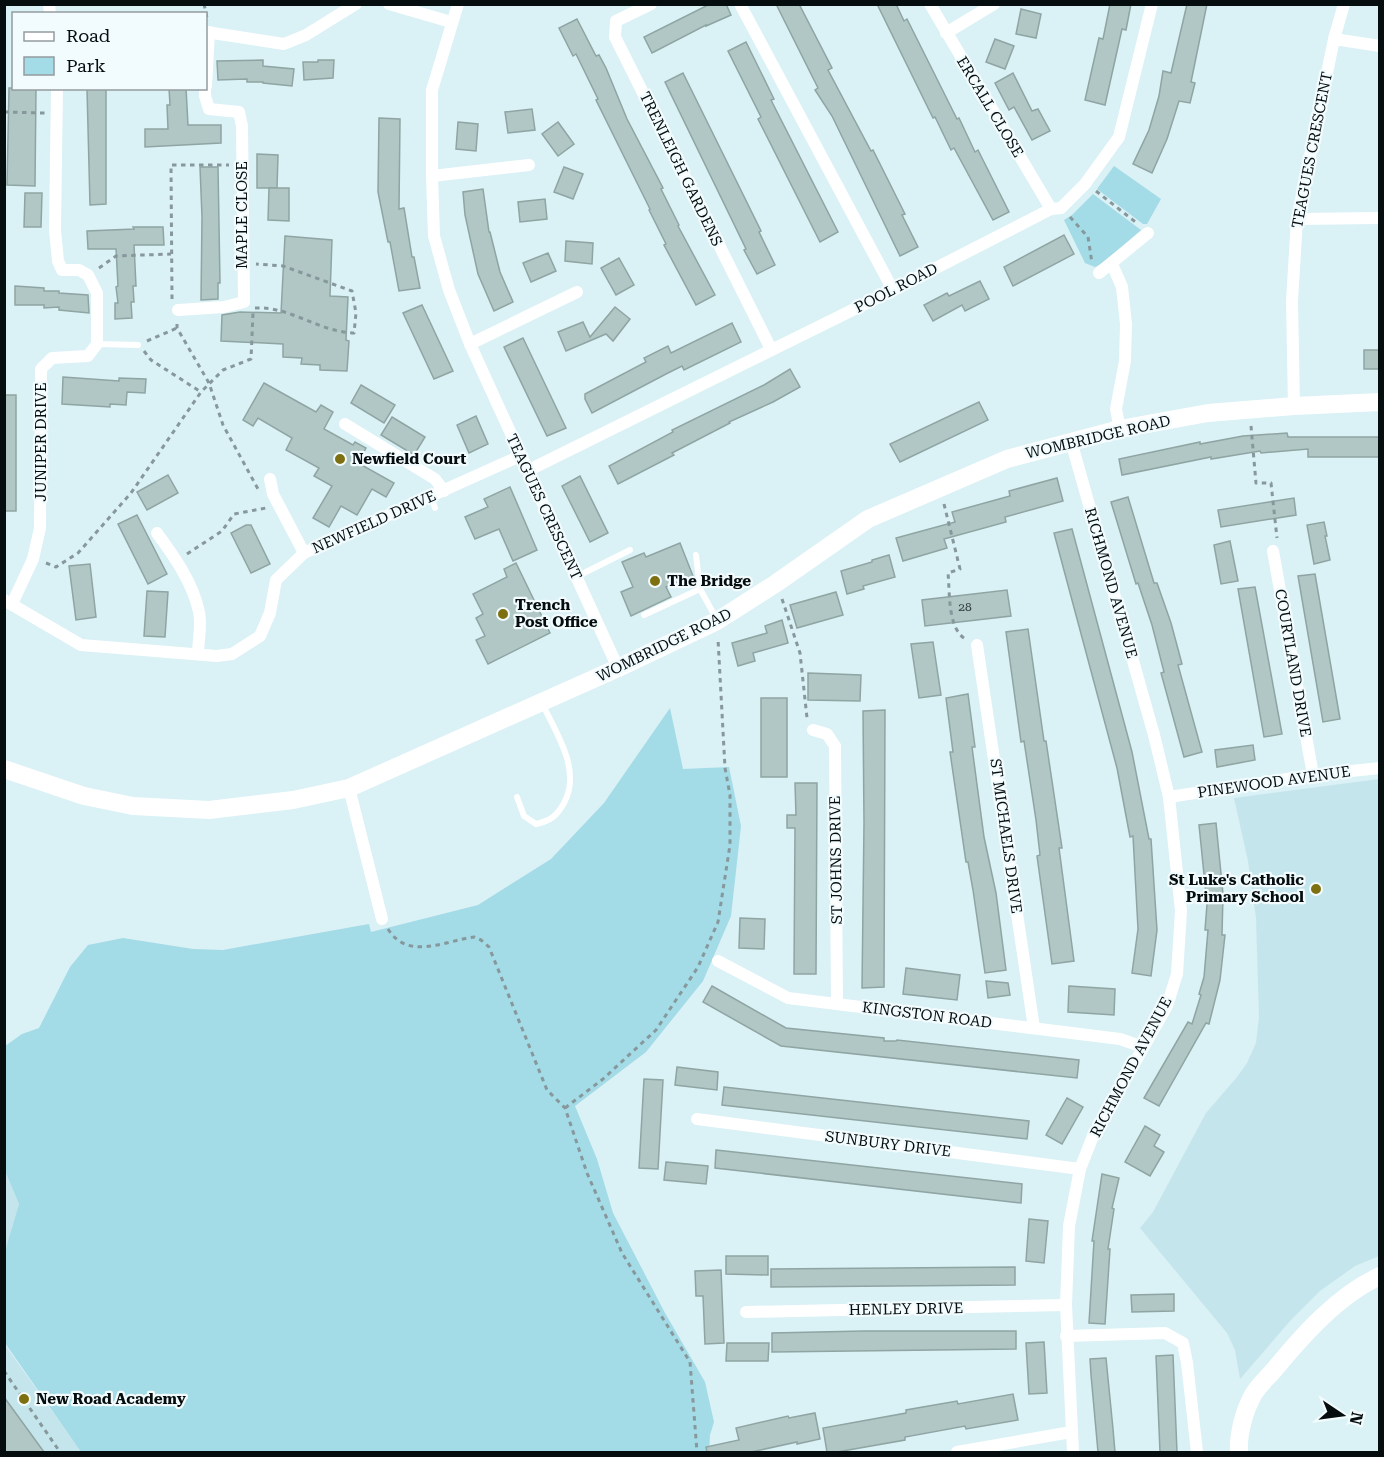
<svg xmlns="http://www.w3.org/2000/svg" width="1384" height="1457" viewBox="0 0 1384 1457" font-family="'Roboto Serif',serif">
	<rect width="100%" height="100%" fill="#daf1f6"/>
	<g fill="#c5e5ec">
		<polygon points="1379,779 1379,1256 1355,1266 1320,1291 1290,1321 1240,1379 1235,1350 1227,1333 1140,1228 1153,1212 1206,1113 1237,1077 1247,1063 1256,1043 1259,1017 1256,918 1248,861 1234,798"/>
		<polygon points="5,1171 19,1204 5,1255"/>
		<polygon points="4,1343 5,1345 81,1452 5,1452"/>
	</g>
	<g fill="#a3dbe7">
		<polygon points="1114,166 1161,199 1147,224 1143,224 1097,189"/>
		<polygon points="1093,194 1141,230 1103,263 1095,267 1085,263 1064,220 1072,215"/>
		<polygon points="670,708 683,769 729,767 741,826 731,916 703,981 646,1052 575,1106 597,1159 613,1213 665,1313 705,1382 714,1422 710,1435 709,1452 81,1452 5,1343 4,1255 19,1204 5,1171 5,1046 22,1034 39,1028 70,967 88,945 123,938 193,949 223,950 369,924 371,932 478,905 551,859 604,803"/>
	</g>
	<g fill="#b0c7c5" stroke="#8fa5a3" stroke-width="1.5">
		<polygon points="710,4 726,4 731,15 706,26 706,25 652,53 644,37"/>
		<polygon points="776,4 799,4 832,68 828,70 871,151 873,150 905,214 902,215 918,247 900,256 832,116 815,90 818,88"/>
		<polygon points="877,4 896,4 904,21 907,19 957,119 959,118 975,152 978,150 1009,212 993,220 954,148 951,150 935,117 933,118"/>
		<polygon points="1110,4 1131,4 1126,30 1122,29 1105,105 1085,100 1099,38 1103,39"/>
		<polygon points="1187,4 1207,4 1191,82 1195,83 1190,103 1179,101 1167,139 1152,173 1133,164 1149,130 1159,96 1163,71 1171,73"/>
		<polygon points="1021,9 1041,14 1036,38 1016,34"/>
		<polygon points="577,19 596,56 599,55 606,68 627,119 663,188 661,189 679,225 678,226 715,295 696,305 664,245 666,244 649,210 650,209 596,100 598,99 576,54 573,56 559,28"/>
		<polygon points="995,39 1014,46 1005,69 986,62"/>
		<polygon points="746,42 774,99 771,100 838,232 820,242 758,119 761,117 728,51"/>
		<polygon points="263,60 263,66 294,69 292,86 263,83 263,82 247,82 247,79 218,80 217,61"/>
		<polygon points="318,60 334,60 333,78 304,80 303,62 318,62"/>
		<polygon points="683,73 761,231 759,232 775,265 757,274 744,250 746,249 665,82"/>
		<polygon points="1013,73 1032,111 1038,109 1050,131 1032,140 1014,107 1009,110 995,83"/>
		<polygon points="9,88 36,88 35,186 7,185"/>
		<polygon points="89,88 106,88 106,204 90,205 87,89"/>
		<polygon points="169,88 186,88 188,125 221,125 221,143 145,147 145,129 168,129 167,105 170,105"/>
		<polygon points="532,109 535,130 508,133 505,112"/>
		<polygon points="379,118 400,119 399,209 404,208 412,257 414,257 420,288 399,291 390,242 388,242 378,192"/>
		<polygon points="458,122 478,124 476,151 456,149"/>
		<polygon points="558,122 574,144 558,156 542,134"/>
		<polygon points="257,154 278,155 277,188 257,188"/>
		<polygon points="200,167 218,167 220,283 218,283 218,299 201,300 202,217"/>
		<polygon points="564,167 583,174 573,199 554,192"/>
		<polygon points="269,188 289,188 289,221 268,220"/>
		<polygon points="483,189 489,232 490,232 500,272 513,302 494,311 478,274 465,215 463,192"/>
		<polygon points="25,193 42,193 41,227 24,227"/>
		<polygon points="545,199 547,219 520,222 518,202"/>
		<polygon points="133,227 163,227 164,245 134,245 136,286 133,286 134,302 131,302 132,318 115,319 115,303 118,303 116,287 118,286 116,249 88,249 87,231 134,229"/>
		<polygon points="1064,235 1074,254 1013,286 1004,267"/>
		<polygon points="285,236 332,240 330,296 348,297 346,340 349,341 347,371 320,370 320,365 301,364 302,358 283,357 283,344 221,341 222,315 240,312 281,313"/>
		<polygon points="566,241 593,243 592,264 565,261"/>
		<polygon points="548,253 556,271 531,282 523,263"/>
		<polygon points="619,258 634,285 616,295 601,268"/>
		<polygon points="980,281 989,299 965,311 962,305 933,321 924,305 947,293 949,296"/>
		<polygon points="15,286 44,288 44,291 59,291 59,293 88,295 89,313 59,310 59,307 44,308 44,305 15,305"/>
		<polygon points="422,305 453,371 434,379 403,313"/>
		<polygon points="615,307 630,319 613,341 606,334 566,351 558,332 583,322 590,337"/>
		<polygon points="732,323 741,342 684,370 682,366 666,374 592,413 585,399 585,394 646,362 644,358 668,346 671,353"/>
		<polygon points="523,338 566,428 547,436 504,347"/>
		<rect x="1364" y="350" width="16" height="19"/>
		<polygon points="790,369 800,387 773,402 729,422 730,423 672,453 674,455 618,484 609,466 673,432 672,430 764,385"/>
		<polygon points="63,377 119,381 119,378 146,379 145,393 127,392 126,405 110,404 110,407 62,404"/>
		<polygon points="264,383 316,412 321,405 333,412 324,429 353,445 355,442 366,448 358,463 394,483 386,497 372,489 357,515 341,506 329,527 313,518 332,486 314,476 319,468 286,450 292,438 258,418 253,426 243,420"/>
		<polygon points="361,385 395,405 384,423 351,403"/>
		<rect x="4" y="395" width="12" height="116"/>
		<polygon points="979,402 988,420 900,462 890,444"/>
		<polygon points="476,416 488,444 469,453 457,425"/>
		<polygon points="392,417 425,437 414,455 381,435"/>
		<polygon points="1287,433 1288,437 1380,437 1380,457 1308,457 1308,449 1261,453 1260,451 1211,459 1211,457 1122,475 1119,459 1200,442 1200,444 1243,436"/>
		<polygon points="168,475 178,493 147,510 137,492"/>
		<polygon points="580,476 608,533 590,542 562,486"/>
		<polygon points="1057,478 1063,501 1005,517 1006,522 944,539 947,548 903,561 896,538 955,522 952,512 1010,496 1009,491"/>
		<polygon points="510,487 537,550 513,561 499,529 475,539 465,517 488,507 484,499"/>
		<polygon points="1128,497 1154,583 1157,583 1171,623 1182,664 1178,665 1202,752 1184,757 1161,673 1164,672 1152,625 1138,583 1136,584 1111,502"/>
		<polygon points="1294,498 1296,515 1221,527 1218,510"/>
		<polygon points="137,515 167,574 148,584 118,524"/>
		<polygon points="1324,522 1327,536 1325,536 1330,560 1314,564 1307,525"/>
		<polygon points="246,525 251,525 270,564 251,573 231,533"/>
		<polygon points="1072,529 1132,752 1149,839 1151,839 1157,930 1151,976 1132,973 1138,929 1133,836 1130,837 1117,768 1054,533"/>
		<polygon points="1230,541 1238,581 1221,584 1214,545"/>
		<polygon points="680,543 693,576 666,587 671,597 631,616 621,592 633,587 622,562 644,553 646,557"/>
		<polygon points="889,555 895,577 863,586 864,589 847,594 841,571 872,562 872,560"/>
		<polygon points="516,563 550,633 488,664 476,640 485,636 476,618 483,614 473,594 507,577 504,569"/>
		<polygon points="90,564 96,617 76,620 69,566"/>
		<polygon points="1315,574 1340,719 1323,722 1298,576"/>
		<polygon points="1255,587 1282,734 1264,737 1238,589"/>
		<polygon points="1007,590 1011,616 925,626 922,600"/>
		<polygon points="147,591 168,592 165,637 144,636"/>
		<polygon points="836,592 843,615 797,628 790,605"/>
		<polygon points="782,620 788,643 753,653 755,661 738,666 732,643 767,633 765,626"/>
		<polygon points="1028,629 1044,741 1046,741 1062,848 1059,848 1074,961 1052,964 1037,856 1040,855 1036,820 1024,741 1021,742 1006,632"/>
		<polygon points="933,642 941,695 919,698 911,644"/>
		<polygon points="808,673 861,675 860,701 808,700"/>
		<polygon points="968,694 975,747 972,747 984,837 996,893 1006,970 985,973 973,890 968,862 966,862 950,752 953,752 946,698"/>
		<rect x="761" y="698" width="26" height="79"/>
		<polygon points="885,710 884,987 862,988 864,823 863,711"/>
		<polygon points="1253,745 1255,760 1217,767 1215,750"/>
		<polygon points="795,783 817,783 816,974 794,974 795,828 787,828 787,815 796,815"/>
		<polygon points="1216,823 1223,894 1222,935 1225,935 1220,980 1209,1024 1206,1023 1159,1106 1144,1098 1188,1022 1192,1024 1201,995 1199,994 1204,977 1208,930 1205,930 1207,904 1199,825"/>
		<polygon points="740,918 765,919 764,949 739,948"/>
		<polygon points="906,968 960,975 957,1000 903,994"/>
		<polygon points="986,981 1008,983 1010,995 988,998"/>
		<polygon points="712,986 786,1028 884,1038 884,1041 896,1041 897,1040 1079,1060 1077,1078 781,1046 703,1002"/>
		<polygon points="1069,986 1115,989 1114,1015 1068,1012"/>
		<polygon points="677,1067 718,1072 717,1090 675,1085"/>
		<polygon points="644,1079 663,1080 658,1169 639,1168"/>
		<polygon points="724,1087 1029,1121 1027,1139 722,1105"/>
		<polygon points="1067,1098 1083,1107 1062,1144 1046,1135"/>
		<polygon points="1145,1126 1160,1135 1154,1146 1164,1152 1150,1176 1125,1162"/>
		<polygon points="716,1150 1022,1184 1021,1203 715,1168"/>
		<polygon points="666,1162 708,1166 706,1184 664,1180"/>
		<polygon points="1102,1174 1119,1178 1112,1208 1114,1209 1108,1249 1110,1249 1105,1324 1089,1323 1094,1241 1092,1241"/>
		<polygon points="1029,1219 1048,1221 1044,1263 1026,1261"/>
		<polygon points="726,1256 768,1256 768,1275 726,1274"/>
		<polygon points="1015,1267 1015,1285 771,1287 771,1269"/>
		<polygon points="721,1270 724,1343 705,1344 703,1296 696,1296 695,1271"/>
		<polygon points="1174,1294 1174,1311 1132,1312 1131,1295"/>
		<polygon points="864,1331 1016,1331 1016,1349 772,1352 772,1333"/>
		<polygon points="1044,1342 1047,1393 1029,1394 1026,1343"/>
		<polygon points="727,1343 769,1343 768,1361 726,1361"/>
		<polygon points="1173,1355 1177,1452 1160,1452 1156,1356"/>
		<polygon points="1106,1358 1113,1429 1115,1452 1098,1452 1091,1375 1090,1359"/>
		<polygon points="1013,1394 1018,1420 966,1429 965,1426 905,1437 905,1440 837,1452 827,1452 823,1428 906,1413 906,1410 957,1401 958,1404"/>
		<polygon points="4,1397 44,1452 4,1452"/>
		<polygon points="815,1413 820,1439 797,1444 797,1442 751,1452 707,1452 706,1447 739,1440 736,1428 788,1416 789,1418"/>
	</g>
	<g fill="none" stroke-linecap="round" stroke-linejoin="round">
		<g stroke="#87989c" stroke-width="3" stroke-dasharray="4.5 4.5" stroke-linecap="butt">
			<polyline points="204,4 207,18"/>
			<polyline points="4,112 45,113"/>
			<polyline points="1096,191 1138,224"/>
			<polyline points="1070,217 1088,237 1092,263"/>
			<polyline points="99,268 116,256 171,254"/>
			<polyline points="172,299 171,165 229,165"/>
			<path d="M255,308C290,306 319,332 354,333L356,313L352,291L283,266L256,264"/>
			<polyline points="177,324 177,328 209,383 223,425 258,489"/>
			<polyline points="147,341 177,328"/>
			<polyline points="144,351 151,360 201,392"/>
			<polyline points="1251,426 1256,483 1271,483 1277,538"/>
			<path d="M944,504L960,569L948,573C950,592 947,630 967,640"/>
			<polyline points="187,554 222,531 234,514 266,508"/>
			<polyline points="46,563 56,567 78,553 131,493 201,392 223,370 251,359 253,313"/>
			<polyline points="782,599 800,653 807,718"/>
			<path d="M388,929C408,961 444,941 474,937L481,940L489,947L547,1090L565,1108L587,1173L622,1253L690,1362L697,1452"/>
			<polyline points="565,1108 603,1079 656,1030 698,967 718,922 730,845 730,795 725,768 718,639"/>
			<polyline points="4,1371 60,1452"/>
		</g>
		<g stroke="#fff" stroke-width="6">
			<polyline points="97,344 138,345"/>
			<polyline points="431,497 435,508"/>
			<polyline points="696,555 700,589"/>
			<polyline points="576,577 630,550"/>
			<polyline points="644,615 700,589 716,618"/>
			<path d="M517,797L524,816L536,824C550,821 557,816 564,803C582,770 556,733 542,703"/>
		</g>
		<g stroke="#fff" stroke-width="12">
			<polyline points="49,4 50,14"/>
			<polyline points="389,4 451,22"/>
			<polyline points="458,4 432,90 432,176 434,236 449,290 470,344 618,668"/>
			<polyline points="651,4 616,21 615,37 771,349"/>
			<polyline points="740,4 893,290"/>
			<polyline points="930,4 1051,209"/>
			<polyline points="206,32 284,44 306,35 356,4"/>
			<polyline points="946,33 994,4"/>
			<polyline points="1334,39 1380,46"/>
			<polyline points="206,86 209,32"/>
			<polyline points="432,176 529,165"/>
			<polyline points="1297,219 1380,218"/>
			<polyline points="1112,264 1122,287 1126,324 1125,361 1116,409 1120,429"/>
			<polyline points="1099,273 1148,233"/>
			<polyline points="178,310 224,307 244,302 242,126 239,112 209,109 205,96 205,88"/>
			<polyline points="470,344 577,292"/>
			<polyline points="1294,406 1292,301 1297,219 1334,39 1344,4"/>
			<polyline points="345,424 435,479 444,491"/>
			<polyline points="1071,441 1154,735 1169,797 1181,911 1177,974 1167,1006 1093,1136 1080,1169 1069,1226 1066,1305 1073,1452"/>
			<polyline points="527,471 893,290 1051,209 1061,208 1085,184 1119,137 1152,4"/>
			<polyline points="270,479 273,494 304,553"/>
			<path d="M157,533C174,556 193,583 199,612C202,625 198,641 198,654"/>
			<polyline points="1273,551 1313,775"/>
			<polyline points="4,600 81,645 217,656 232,654 260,636 270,613 276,580 304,553 520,456"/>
			<polyline points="12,604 33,559 40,528 41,369 52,358 88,356 97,344 97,293 88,275 79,270 62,270 58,261 55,230 57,88"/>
			<polyline points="977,645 1034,1028"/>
			<polyline points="813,730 827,734 835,746 837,1004"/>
			<polyline points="349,788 382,919"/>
			<polyline points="1169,797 1313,775 1380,768"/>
			<polyline points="718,961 788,998 1120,1039 1143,1047"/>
			<polyline points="697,1119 1080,1169"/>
			<polyline points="746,1312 1066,1305"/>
			<polyline points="1066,1336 1165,1333 1183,1343 1187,1363 1197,1452"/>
			<polyline points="957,1452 1071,1432"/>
		</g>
		<g stroke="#fff" stroke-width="18">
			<polyline points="4,769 84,796 133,806 209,810 293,800 349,788 618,668 717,621 775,584 868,519 1007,459 1120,429 1208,413 1294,406 1380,402"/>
			<path d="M1239,1452C1238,1434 1244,1411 1253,1395C1258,1386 1267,1378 1274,1370C1302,1336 1338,1295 1380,1276"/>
		</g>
	</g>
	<g fill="#7e7010" stroke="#f2fbfd" stroke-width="2">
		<circle cx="340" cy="459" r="6"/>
		<circle cx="655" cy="581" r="6"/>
		<circle cx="503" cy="614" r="6"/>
		<circle cx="1316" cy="889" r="6"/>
		<circle cx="24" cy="1399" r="6"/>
	</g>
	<g text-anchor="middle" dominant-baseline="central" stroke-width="4.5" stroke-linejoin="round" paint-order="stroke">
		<g font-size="12" fill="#303c3c">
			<text x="965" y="607">28</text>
		</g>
		<g font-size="15" fill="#060d0f" stroke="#f2fbfd">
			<text transform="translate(990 107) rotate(59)">ERCALL CLOSE</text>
			<text transform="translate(1312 150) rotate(-79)">TEAGUES CRESCENT</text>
			<text transform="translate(681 169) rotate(64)">TRENLEIGH GARDENS</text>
			<text transform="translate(242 215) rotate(-90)">MAPLE CLOSE</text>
			<text transform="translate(896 288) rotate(-27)">POOL ROAD</text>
			<text transform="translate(1098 437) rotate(-13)">WOMBRIDGE ROAD</text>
			<text transform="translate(41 442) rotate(-90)">JUNIPER DRIVE</text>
			<text transform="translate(544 507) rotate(65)">TEAGUES CRESCENT</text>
			<text transform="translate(374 522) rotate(-24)">NEWFIELD DRIVE</text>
			<text transform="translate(1111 583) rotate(74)">RICHMOND AVENUE</text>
			<text transform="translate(664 645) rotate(-26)">WOMBRIDGE ROAD</text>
			<text transform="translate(1293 663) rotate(80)">COURTLAND DRIVE</text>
			<text transform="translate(1274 782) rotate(-8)">PINEWOOD AVENUE</text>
			<text transform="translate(1006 836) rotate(82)">ST MICHAELS DRIVE</text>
			<text transform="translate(836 860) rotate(-91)">ST JOHNS DRIVE</text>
			<text transform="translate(927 1015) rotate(7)">KINGSTON ROAD</text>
			<text transform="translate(1131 1067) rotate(-62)">RICHMOND AVENUE</text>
			<text transform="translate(888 1144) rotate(7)">SUNBURY DRIVE</text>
			<text transform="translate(906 1309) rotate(-1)">HENLEY DRIVE</text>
		</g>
		<g font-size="15" font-weight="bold" fill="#060d0f" stroke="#f2fbfd" text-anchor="start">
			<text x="352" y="459">Newfield Court</text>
			<text x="667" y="581">The Bridge</text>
			<text x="515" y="605">Trench<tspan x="515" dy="17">Post Office</tspan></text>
			<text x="1304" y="880" text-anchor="end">St Luke's Catholic<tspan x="1304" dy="17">Primary School</tspan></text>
			<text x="36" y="1399">New Road Academy</text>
		</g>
	</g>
	<rect width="1384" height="1457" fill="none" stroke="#060d0f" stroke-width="12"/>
	<rect x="12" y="12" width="195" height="78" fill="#f2fbfd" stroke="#949c9e" stroke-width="1.5"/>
	<rect x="24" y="32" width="30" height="9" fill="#ffffff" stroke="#949c9e" stroke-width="1.5"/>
	<text x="66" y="42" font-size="18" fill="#060d0f">Road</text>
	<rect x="24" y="57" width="30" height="18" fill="#a3dbe7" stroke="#949c9e" stroke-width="1.5"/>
	<text x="66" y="72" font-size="18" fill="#060d0f">Park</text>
	<g transform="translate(1342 1415) rotate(103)" stroke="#f2fbfd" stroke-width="4.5" paint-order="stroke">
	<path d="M0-4.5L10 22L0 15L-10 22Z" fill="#060d0f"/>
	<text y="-9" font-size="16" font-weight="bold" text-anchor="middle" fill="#060d0f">N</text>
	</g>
</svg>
